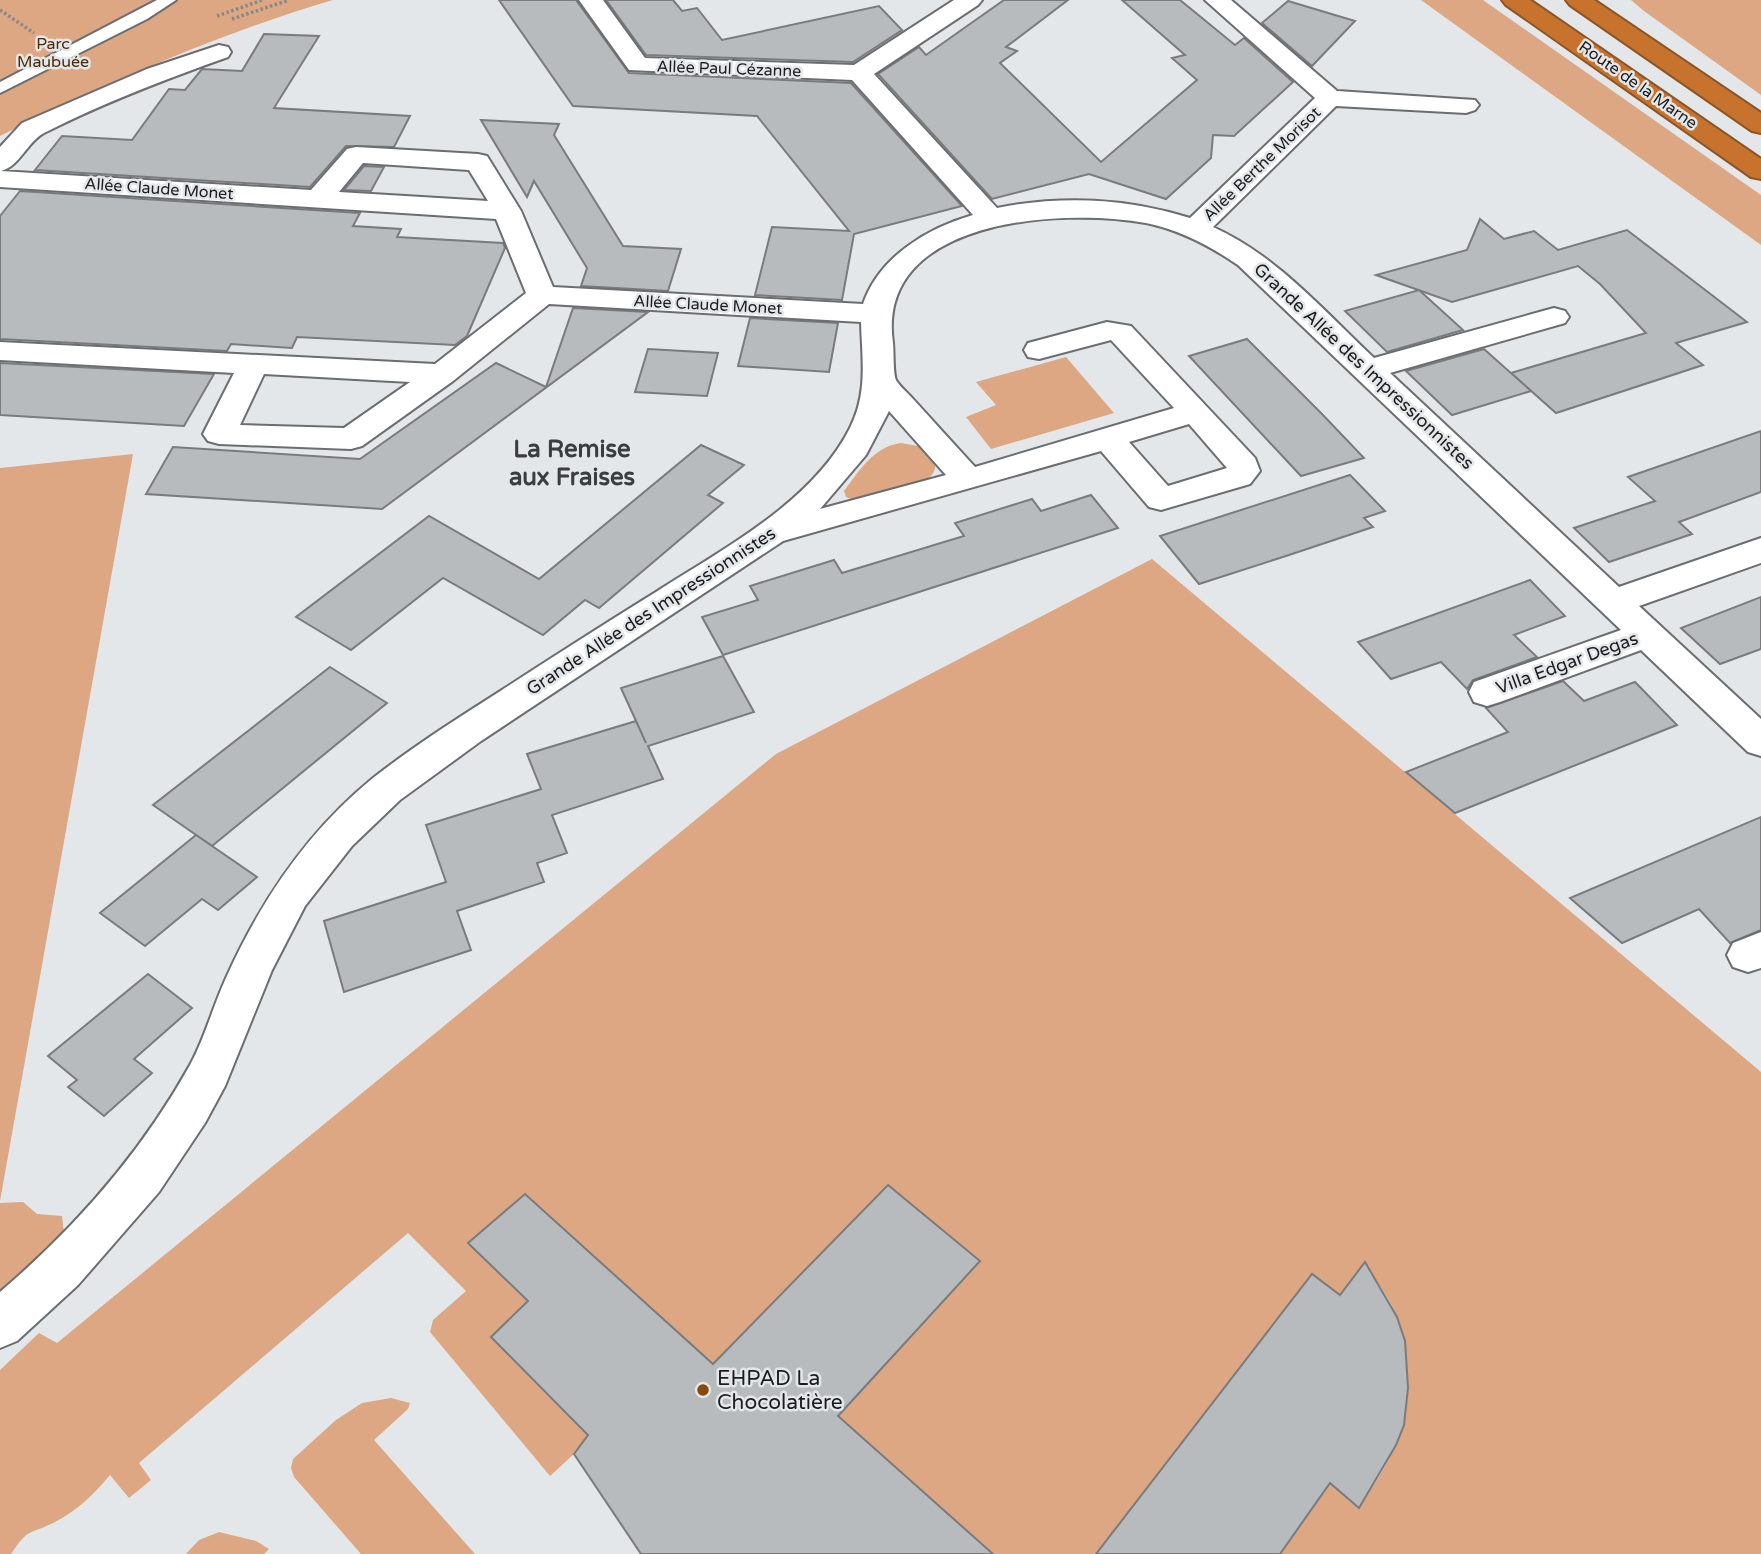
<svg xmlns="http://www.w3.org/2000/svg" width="1761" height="1554" viewBox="0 0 1761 1554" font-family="'Varela Round',sans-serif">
	<rect width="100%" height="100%" fill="#e4e7e9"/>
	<g fill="#dca782">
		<path d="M0,0H333C218,34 108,82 0,136Z"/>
		<polygon points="1421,0 1483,0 1761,195 1761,245"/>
		<polygon points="1631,0 1761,0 1761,95 1644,11"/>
		<polygon points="1066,357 1114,413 991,449 966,417 996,405 976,382"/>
		<path d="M901,443L924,447L935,460C937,471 932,476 924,482L857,501L846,497L844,491C860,470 873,447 901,443Z"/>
		<polygon points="133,454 0,1201 0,468"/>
		<path d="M1152,559L1761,1072V1554H1280L1330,1483L1358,1507C1391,1463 1409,1427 1407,1372C1406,1353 1405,1337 1398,1319C1390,1299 1376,1281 1365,1263L1340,1295L1311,1275L1096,1554H993L838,1416L979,1261L713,1364L524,1194L468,1243L528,1301L491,1337L588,1435L574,1454L550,1476L430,1332L433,1320L466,1291L408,1233L139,1463L151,1480L129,1498L110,1475C95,1493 77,1511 55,1522C28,1536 30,1526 11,1554H0V1370L39,1333L57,1343L776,754Z"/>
		<polygon points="23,1202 37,1214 62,1216 64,1233 0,1290 0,1203"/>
		<polygon points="391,1398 410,1403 408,1409 374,1440 475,1554 361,1554 294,1477 291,1468 293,1459 336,1420 362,1403"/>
		<polygon points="219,1532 256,1541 269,1549 264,1554 186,1554 199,1540"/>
	</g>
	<g fill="#b8bbbd" stroke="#797b7e" stroke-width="2">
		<polygon points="499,0 576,0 629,73 851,83 962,206 854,234 842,300 755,295 772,227 849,231 757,116 573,106"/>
		<polygon points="606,0 673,0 682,11 697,8 722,40 879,6 902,30 853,62 646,55"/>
		<polygon points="1004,0 1068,0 1006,47 1017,51 1000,63 1101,162 1197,80 1172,58 1185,55 1122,0 1180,0 1235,45 1244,38 1293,82 1234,136 1213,135 1211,158 1166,199 1089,174 992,199 878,74 919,47 926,55"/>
		<polygon points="1288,1 1355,21 1312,66 1262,23"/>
		<polygon points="264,34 319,36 274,108 410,116 394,147 346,146 310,187 35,170 62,136 132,140 169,89 185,90 202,69 242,71"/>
		<polygon points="481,120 559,124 554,135 623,246 681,249 668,291 581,286 587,268 534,181 527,197"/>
		<polygon points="364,166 384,167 371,191 344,190"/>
		<polygon points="20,191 360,213 353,226 401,229 397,237 503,243 505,248 467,336 455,345 297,337 292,348 231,344 227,351 0,339 0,216"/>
		<polygon points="1480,219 1504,239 1534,231 1558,250 1627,230 1747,322 1676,343 1703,365 1556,413 1511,373 1646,333 1600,284 1578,266 1452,302 1376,275 1467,250"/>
		<polygon points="1419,290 1463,330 1387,352 1345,311"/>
		<polygon points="573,308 648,312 382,509 146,494 173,447 360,459 496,363 546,387"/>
		<polygon points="750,318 838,323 829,372 738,366"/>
		<polygon points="1247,339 1322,414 1364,458 1301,476 1189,356"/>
		<polygon points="648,349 718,353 707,396 635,392"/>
		<polygon points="1484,349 1531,391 1452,415 1406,371"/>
		<polygon points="0,363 214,374 184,426 0,415"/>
		<polygon points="1761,431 1761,492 1679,522 1692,534 1609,562 1574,528 1655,501 1628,477"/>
		<polygon points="701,445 744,465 708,495 723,503 599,608 585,600 543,635 443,578 351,650 296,617 429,516 539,579"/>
		<polygon points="1350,475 1385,511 1364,518 1373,527 1289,555 1199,584 1160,536"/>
		<polygon points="1091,495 1118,528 723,655 702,617 758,600 750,586 834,560 842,573 964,536 955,523 1032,499 1041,511"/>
		<polygon points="1530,580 1565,616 1514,635 1537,657 1473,680 1467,689 1441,662 1391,679 1358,642"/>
		<polygon points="1761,597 1761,649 1720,664 1681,628"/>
		<polygon points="723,656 754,712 648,746 663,779 552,815 567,853 537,863 544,882 457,911 471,950 344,992 324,921 446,882 426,825 541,789 527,754 636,721 646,743 621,688"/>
		<polygon points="330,667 387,703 212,846 153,805"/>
		<polygon points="1563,681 1584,701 1635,682 1677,725 1455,813 1406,772 1508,732 1486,708"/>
		<polygon points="1761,817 1761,930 1730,943 1699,909 1622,943 1570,898"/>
		<polygon points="196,835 257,877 218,910 202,899 145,946 100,913"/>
		<polygon points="148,974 192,1008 134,1059 152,1073 104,1116 68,1087 77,1080 48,1056"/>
		<polygon points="888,1185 980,1261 838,1416 993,1554 641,1554 574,1454 588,1435 491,1337 528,1301 468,1243 525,1194 713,1364"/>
		<polygon points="1365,1262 1397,1317 1405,1341 1408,1388 1404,1425 1396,1445 1359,1508 1330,1483 1280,1554 1096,1554 1312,1274 1340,1295"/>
	</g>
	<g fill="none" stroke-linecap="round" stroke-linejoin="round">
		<defs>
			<polygon id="lane" points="157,0 176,0 147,19 0,93 0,82"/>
			<g id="street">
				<path d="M579,0H603L645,58L854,65L954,0H982L978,5L874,74L997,208C1061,195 1128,198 1190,218L1315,98L1205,0H1231L1337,91L1475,100L1479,105L1475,110L1466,113L1336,106L1213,227C1276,255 1324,311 1374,358L1543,311L1554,308L1565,311L1569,317L1565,323L1390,373L1619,587L1761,538V563L1639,606L1761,719V756L1748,752L1641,650L1500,702L1487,706L1474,702L1469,692L1474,682L1621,630L1238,265C1210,246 1180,230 1146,223C1062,208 875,218 893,343C894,352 893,373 896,380C899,386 909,394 914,400C934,422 954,444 975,467L1174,408L1111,340L1039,359L1028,357L1024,350L1028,343L1107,322L1131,326L1255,458L1260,471L1250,484L1161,510L1149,507L1101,451L783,541L481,741L400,800L352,846L305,906L272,970L225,1086L205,1123L159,1192L78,1285L17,1341L0,1348V1292C76,1227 141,1153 190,1065C205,1038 213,1006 226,978C261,900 307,832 373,778C414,746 458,718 502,690C553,657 604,624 656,592C723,549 813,502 850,428C868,392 862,360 861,322L549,304L453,381L362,446L351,449L219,444L208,441L203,434L234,373L0,360V342L435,364L526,293L496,219L0,187V147L22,123L147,69L219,45L228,47L231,52L228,57C166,79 103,103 44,133C27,142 20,166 1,171L311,190L347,149L356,147L478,154L487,156L521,211L553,287L863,304C879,257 927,228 973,215L852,80L629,70ZM363,163L469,170L488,201L339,192ZM264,374L410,382L344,428L240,425ZM889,411L946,475L820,509L866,455ZM1189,424L1227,468L1168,486L1129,442Z"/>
				<polygon points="1761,932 1761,968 1748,972 1733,967 1727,955 1733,943"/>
			</g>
			<g id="highway">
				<polygon points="1502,0 1530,0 1761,159 1761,179 1751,177 1506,5"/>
				<polygon points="1566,0 1594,0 1761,113 1761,133 1752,131 1570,5"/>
			</g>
		</defs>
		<use href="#lane" stroke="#6b6d70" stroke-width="4"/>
		<use href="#street" stroke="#6b6d70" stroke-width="4"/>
		<use href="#highway" stroke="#8b5527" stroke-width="4"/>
		<g stroke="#86898a" stroke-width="3.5" stroke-dasharray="2.5 2.5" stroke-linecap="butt">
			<polyline points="0,10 34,33"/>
			<polyline points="217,16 263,0"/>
			<polyline points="232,19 289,0"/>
		</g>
		<use href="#lane" fill="#fff" fill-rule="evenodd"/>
		<use href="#street" fill="#fff" fill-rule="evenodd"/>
		<use href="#highway" fill="#c7732d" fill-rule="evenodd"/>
	</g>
	<circle fill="#88490f" stroke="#e4e7e9" stroke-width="2.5" cx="703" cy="1390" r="7"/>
	<g text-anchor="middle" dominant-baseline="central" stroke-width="5" stroke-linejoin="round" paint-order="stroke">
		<g font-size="16" fill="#4f2805" stroke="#e4e7e9">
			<text x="53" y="44">Parc<tspan x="53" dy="18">Maubuée</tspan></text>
		</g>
		<g font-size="16" fill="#1b1c1d" stroke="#e4e7e9">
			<text transform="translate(729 69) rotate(2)">Allée Paul Cézanne</text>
			<text transform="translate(1638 85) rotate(35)">Route de la Marne</text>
			<text transform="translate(1262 164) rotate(-44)">Allée Berthe Morisot</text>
			<text transform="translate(159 189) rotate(4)">Allée Claude Monet</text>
			<text transform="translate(708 305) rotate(3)">Allée Claude Monet</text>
		</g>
		<g font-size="18" fill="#1b1c1d" stroke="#e4e7e9">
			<text transform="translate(1364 366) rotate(43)">Grande Allée des Impressionnistes</text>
			<text transform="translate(651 611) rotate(-33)">Grande Allée des Impressionnistes</text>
			<text transform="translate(1567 663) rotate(-20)">Villa Edgar Degas</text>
		</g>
		<g font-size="21" fill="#1b1c1d" stroke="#e4e7e9" text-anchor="start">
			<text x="717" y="1378">EHPAD La<tspan x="717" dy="24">Chocolatière</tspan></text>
		</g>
		<g font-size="24" font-weight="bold" fill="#3b3d3f" stroke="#e4e7e9">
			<text x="572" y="449">La Remise<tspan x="572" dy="28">aux Fraises</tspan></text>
		</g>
	</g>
</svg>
